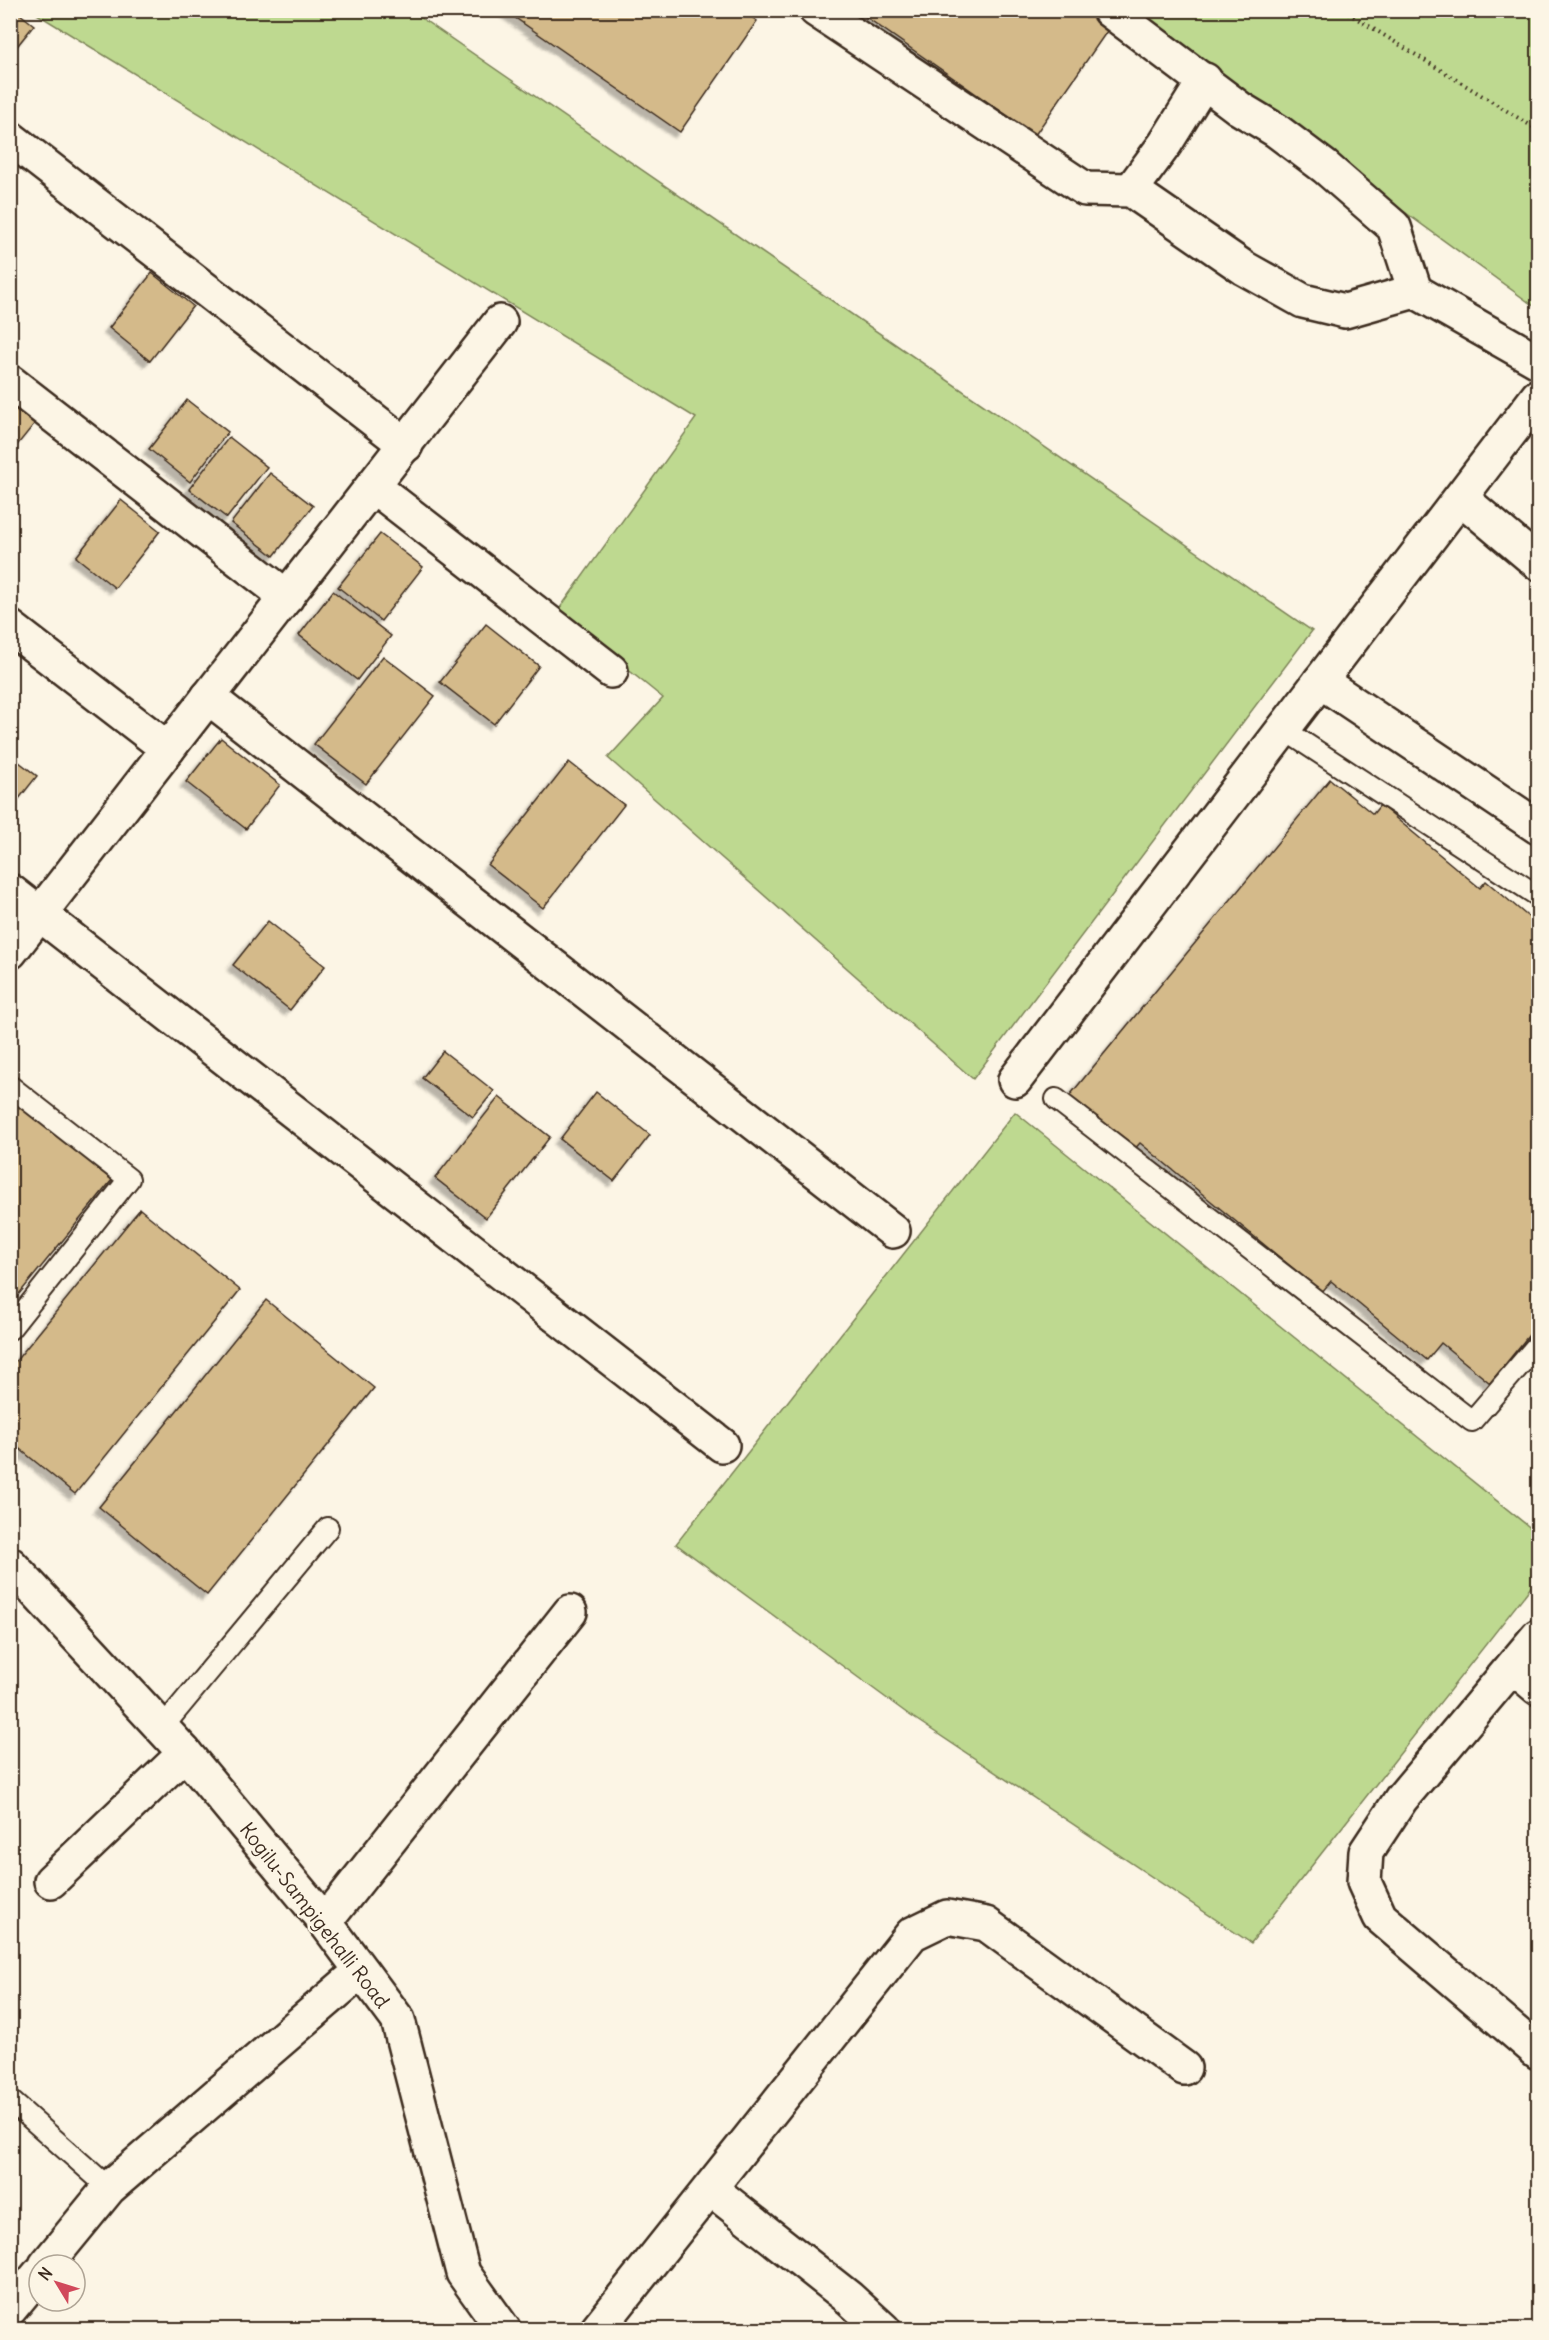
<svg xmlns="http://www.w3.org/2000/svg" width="1549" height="2340" viewBox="0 0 1549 2340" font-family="Delius,sans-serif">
	<defs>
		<filter id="shadow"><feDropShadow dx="-5.5" dy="5.5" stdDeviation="1.5" flood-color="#0004"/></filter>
	</defs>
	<rect width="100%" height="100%" fill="#fcf5e5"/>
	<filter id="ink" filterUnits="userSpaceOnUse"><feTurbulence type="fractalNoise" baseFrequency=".0167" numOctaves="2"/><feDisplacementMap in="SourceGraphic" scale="12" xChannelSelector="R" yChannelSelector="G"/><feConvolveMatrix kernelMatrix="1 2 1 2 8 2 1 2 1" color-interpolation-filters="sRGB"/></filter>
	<g filter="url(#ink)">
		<g fill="#bed990" stroke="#7c8257" stroke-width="1.5">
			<polygon points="32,11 411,11 1312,631 973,1079 608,758 663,698 557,612 696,418"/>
			<polygon points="1128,11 1538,11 1538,309"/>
			<polygon points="1015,1112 1538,1534 1538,1578 1251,1943 908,1714 676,1544"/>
		</g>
		<g fill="#d4ba8a" stroke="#3b2a1e" stroke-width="1.5" filter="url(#shadow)">
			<polygon points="10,10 15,10 34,25 10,55"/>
			<polygon points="504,10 742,10 757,21 680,132"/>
			<polygon points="856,10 1093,10 1112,24 1035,135"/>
			<polygon points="152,273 193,306 150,361 109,328"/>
			<polygon points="187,400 228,432 190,482 149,449"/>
			<polygon points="10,404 35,423 10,454"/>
			<polygon points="229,437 267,467 227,518 189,489"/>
			<polygon points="270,473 313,506 274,556 231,523"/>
			<polygon points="121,500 160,531 115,588 76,557"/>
			<polygon points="380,534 423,567 381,621 338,587"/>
			<polygon points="333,591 391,636 357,680 299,635"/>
			<polygon points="486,624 539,666 494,724 440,682"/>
			<polygon points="383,656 435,696 366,784 314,744"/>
			<polygon points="221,738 280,785 246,829 186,782"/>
			<polygon points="10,755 37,776 10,810"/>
			<polygon points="569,762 624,805 543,908 488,865"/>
			<polygon points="1330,779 1373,814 1380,805 1480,888 1486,881 1538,925 1538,1324 1490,1383 1441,1343 1427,1360 1331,1281 1322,1292 1140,1143 1131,1153 1066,1100"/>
			<polygon points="268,921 325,966 290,1010 233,965"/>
			<polygon points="443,1051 494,1091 473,1117 422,1078"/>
			<polygon points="596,1092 650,1135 614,1181 560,1139"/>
			<polygon points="10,1097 112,1180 10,1305"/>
			<polygon points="499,1097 550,1137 486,1218 435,1178"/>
			<polygon points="140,1209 240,1290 75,1494 10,1441 10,1368"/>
			<polygon points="266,1300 374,1388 207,1595 99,1507"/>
		</g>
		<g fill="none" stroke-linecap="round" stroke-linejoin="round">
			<defs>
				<g id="lane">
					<polyline points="1283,729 1538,896"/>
					<polyline points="10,1086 129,1179 10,1329"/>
					<polyline points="1056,1099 1472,1421 1538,1344"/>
					<polyline points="162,1728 328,1528"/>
					<polyline points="10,2100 109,2188"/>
				</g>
				<g id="street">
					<polyline points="816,10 1085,189 1131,190 1244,268 1303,301 1345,311 1415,291"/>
					<polyline points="1109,10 1239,108 1277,131 1325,167 1394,227 1415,291 1538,361"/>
					<polyline points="10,138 406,445"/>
					<polyline points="1131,190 1165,144 1205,80"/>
					<polyline points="10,382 287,597"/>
					<polyline points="373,486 611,671"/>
					<polyline points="1461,498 1538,563"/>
					<polyline points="10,627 168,749"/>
					<polyline points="1320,681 1538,827"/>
					<polyline points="208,697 893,1231"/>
					<polyline points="10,891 722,1445"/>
					<polyline points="10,952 500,322"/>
					<polyline points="1015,1080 1538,396"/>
					<polyline points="1538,1636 1401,1799 1366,1852 1364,1882 1380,1917 1538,2052"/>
					<polyline points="1513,1667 1538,1688"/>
					<polyline points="51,1881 185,1753"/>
					<polyline points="325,1922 570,1612"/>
					<polyline points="711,2189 849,2298 884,2330"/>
					<polyline points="46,2265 109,2188 361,1971"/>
					<polyline points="10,2309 39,2274"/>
					<polyline points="597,2330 912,1934 947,1917 986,1924 1184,2068"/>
				</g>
				<polyline id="secondary" points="10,1564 185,1753 325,1922 398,2020 463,2273 504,2330"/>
			</defs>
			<use href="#lane" stroke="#3b2a1e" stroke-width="24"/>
			<use href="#street" stroke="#3b2a1e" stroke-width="38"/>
			<use href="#secondary" stroke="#3b2a1e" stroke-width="38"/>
			<polyline stroke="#3b2a1e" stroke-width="4" stroke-dasharray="1.5 4.5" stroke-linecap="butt" points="1343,10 1538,130"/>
			<use href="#lane" stroke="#fcf5e5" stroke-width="20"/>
			<use href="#street" stroke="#fcf5e5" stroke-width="33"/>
			<use href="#secondary" stroke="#fcf5e5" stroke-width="33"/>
		</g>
	</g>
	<g text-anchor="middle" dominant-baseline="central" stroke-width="5" stroke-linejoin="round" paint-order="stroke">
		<g font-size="20" fill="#3b2a1e" stroke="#fcf5e5">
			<text transform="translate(315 1915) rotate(52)">Kogilu-Sampigehalli Road</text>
		</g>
	</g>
	<rect width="1549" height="2340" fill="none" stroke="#fcf5e5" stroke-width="36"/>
	<rect x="18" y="18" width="1513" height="2304" fill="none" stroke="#3b2a1e" stroke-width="2" filter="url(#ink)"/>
	<g transform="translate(57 2283) rotate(308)"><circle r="28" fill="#fcf5e5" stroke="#afa495" stroke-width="1.5"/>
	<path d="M0-4.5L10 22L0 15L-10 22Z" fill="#d1495b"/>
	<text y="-9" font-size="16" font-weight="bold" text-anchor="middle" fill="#3b2a1e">N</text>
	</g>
</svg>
